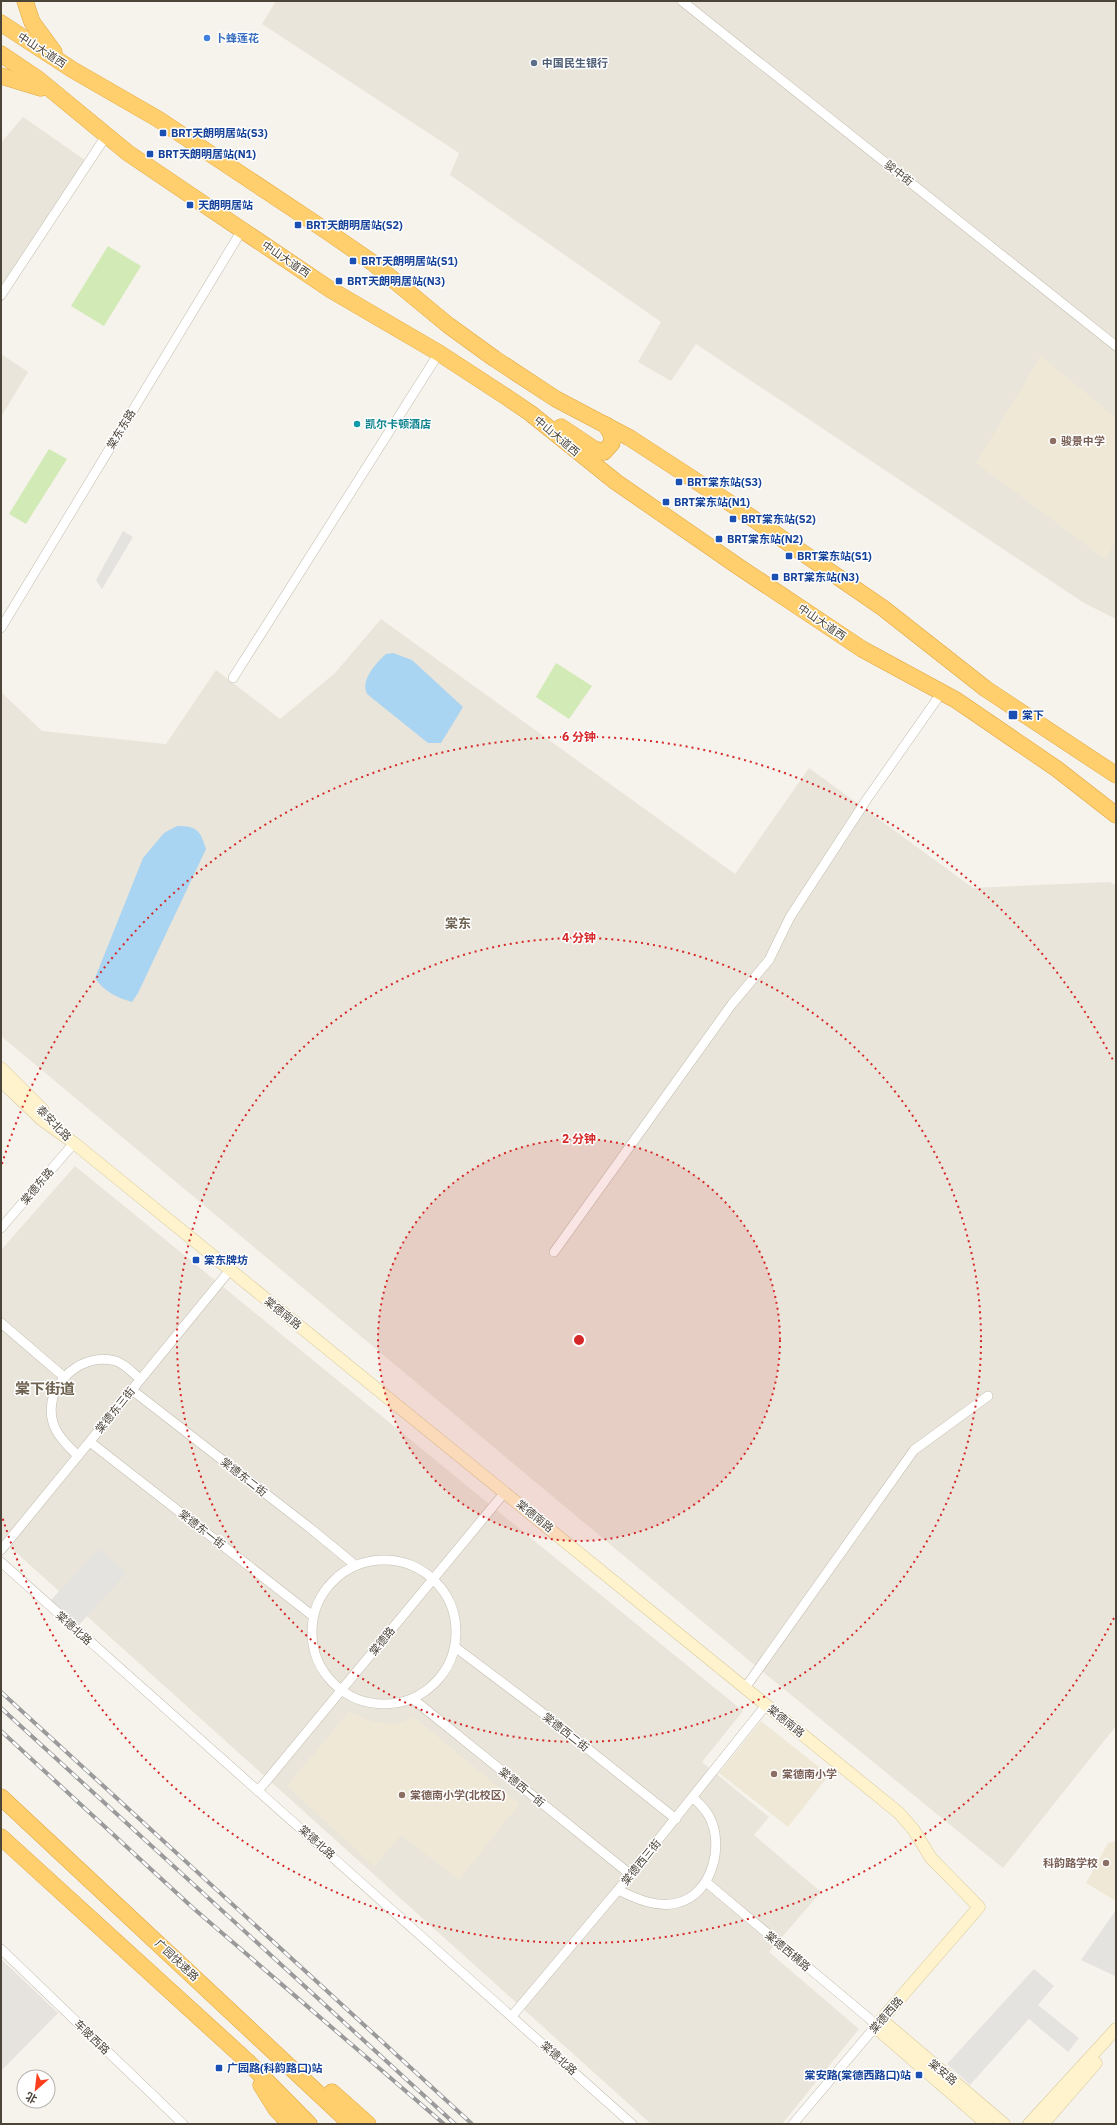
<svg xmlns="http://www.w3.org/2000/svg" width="1117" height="2125" viewBox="0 0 1117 2125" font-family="'IBM Plex Sans','Noto Sans SC',sans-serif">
	<rect width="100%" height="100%" fill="#f6f3ec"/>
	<g fill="#eae5da">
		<polygon points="276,1 1116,1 1116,619 1084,603 696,344 671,381 638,362 661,322 450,175 459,153 262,24"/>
		<polygon points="23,117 92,165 1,304 1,143"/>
		<polygon points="1,354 28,372 1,417"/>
		<polygon points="381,619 735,874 809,768 973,888 1110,882 1116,886 1116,1726 1003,1868 763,1672 1,1036 1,692 42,731 166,744 216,670 280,719 335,673"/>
		<polygon points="75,1166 743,1711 702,1762 769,1817 754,1835 821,1892 769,1952 859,2029 782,2124 651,2124 1,1539 1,1250"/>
	</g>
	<polygon fill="#e6e2dd" points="1,1959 58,2013 1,2071"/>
	<g fill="#efe8d6">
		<polygon points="1041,356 1116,418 1116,541 1105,559 976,463"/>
		<polygon points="349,1712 374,1722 394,1724 415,1718 519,1804 459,1880 401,1835 374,1866 287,1786"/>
		<polygon points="761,1721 829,1775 788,1827 719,1773"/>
		<polygon points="1116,1841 1116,1901 1086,1883 1108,1843"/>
	</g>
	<g fill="#d2eab5">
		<polygon points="108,246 141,266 104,326 71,306"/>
		<polygon points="49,449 67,459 26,524 9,514"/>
		<polygon points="556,663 592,686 569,719 536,697"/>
	</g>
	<g fill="#e5e3e0">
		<polygon points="123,531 133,537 102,589 96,580"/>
		<polygon points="99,1549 126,1573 79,1625 51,1600"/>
		<polygon points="1116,1910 1116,1974 1115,1976 1081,1960"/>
		<polygon points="1034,1969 1054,1986 1038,2005 1079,2038 1068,2052 1029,2019 970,2085 947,2064"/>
	</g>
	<g fill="#a9d4f2">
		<path d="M393,653L412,660L463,707L441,743H428L367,694C360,680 376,663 386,654Z"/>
		<path d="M177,826C198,826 200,831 206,849L138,993L132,1002C118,998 103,991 95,978L143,858L164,833Z"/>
	</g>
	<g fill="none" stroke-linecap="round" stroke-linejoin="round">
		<defs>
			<g id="street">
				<polyline points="682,1 1116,346"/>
				<polyline points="1,295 106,136"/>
				<polyline points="1,628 242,230"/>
				<polyline points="233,678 439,353"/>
				<polyline points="1,1228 74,1143"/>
				<polyline points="554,1252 732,1004 769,960 790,917 867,799 942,692"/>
				<polyline points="1,1323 63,1376"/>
				<polyline points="132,1390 310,1528 355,1565"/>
				<polyline points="90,1442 313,1616"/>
				<path d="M78,1456C70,1448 61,1440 56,1430C37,1393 77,1350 116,1361C125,1364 133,1373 140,1379"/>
				<polyline points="1,1550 230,1270"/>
				<circle cx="384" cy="1632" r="72"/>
				<polyline points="1,1562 632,2124"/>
				<polyline points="455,1647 544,1714 676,1819"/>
				<polyline points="745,1688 914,1450 988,1396"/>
				<polyline points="413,1699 631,1875"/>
				<polyline points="258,1791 505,1492"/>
				<polyline points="706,1882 871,2020 875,2027 793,2124"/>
				<path d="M618,1890C637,1899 656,1908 677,1903C712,1895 725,1845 709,1816C705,1809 699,1803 693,1798"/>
				<polyline points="1,1949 183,2124"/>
				<polyline points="512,2016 618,1890 766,1705"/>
			</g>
			<g id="secondary">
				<polyline points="1,1068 43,1110"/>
				<polyline points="1,1081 42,1120 74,1143 899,1813 913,1829 931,1858 979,1907 875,2027 987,2124"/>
				<polyline points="882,2020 1004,2124"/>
				<polyline points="1029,2124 1116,2029"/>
				<polyline points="1043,2124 1096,2063"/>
			</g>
			<g id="highway">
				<polyline points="25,1 32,22 54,52"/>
				<polyline points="1,23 73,70 158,119 328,232 373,263 448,325 495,359 556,399 630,438 739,509 883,608 986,689 1116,775"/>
				<polyline points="1,54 38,79 128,153 331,290 439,353 508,398 530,413 616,482 739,567 862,649 956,700 1057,769 1116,815"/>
				<polyline points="1,76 41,88"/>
				<polyline points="561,427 594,449 604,452 612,443 611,434 606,425"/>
				<polyline points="1,1797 351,2124"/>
				<polyline points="1,1837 247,2061 309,2124"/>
				<polyline points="261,2085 276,2109 290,2124"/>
				<polyline points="332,2092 368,2124"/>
			</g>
		</defs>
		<use href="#street" stroke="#c2bbae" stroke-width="10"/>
		<use href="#secondary" stroke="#d6c79b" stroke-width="13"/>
		<use href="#highway" stroke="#e0a43c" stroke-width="17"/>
		<use href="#street" stroke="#fff" stroke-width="9"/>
		<use href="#secondary" stroke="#fff3cd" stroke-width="12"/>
		<use href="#highway" stroke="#ffcf6e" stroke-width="16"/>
		<defs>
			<g id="rail">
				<polyline points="1,1692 472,2124"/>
				<polyline points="1,1708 455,2124"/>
				<polyline points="1,1731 193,1908 444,2124"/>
			</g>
		</defs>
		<use href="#rail" stroke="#9a9a9a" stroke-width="4"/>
		<use href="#rail" stroke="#fff" stroke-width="2.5" stroke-dasharray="8" stroke-linecap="butt"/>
	</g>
	<circle cx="579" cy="1340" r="201" fill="#d62828" fill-opacity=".12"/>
	<g fill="none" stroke="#d62828" stroke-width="2" stroke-dasharray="2 4">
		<circle cx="579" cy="1340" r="201"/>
		<circle cx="579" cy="1340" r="402"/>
		<path d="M1114 1618A603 603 0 0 1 2 1516M2 1164A603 603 0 0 1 1114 1062"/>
	</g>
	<circle fill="#3f7fe0" stroke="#fff" stroke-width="1.5" cx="207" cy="38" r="4"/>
	<circle fill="#5c6f8a" stroke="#fff" stroke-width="1.5" cx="534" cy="63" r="4"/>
	<g fill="#1a4fb4" stroke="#fff" stroke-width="1.5">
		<rect x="159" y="129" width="8" height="8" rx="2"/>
		<rect x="146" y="150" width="8" height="8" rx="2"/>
		<rect x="186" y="201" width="8" height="8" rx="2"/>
		<rect x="294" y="221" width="8" height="8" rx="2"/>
		<rect x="349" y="257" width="8" height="8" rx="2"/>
		<rect x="335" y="277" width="8" height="8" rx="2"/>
		<rect x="675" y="478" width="8" height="8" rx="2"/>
		<rect x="662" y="498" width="8" height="8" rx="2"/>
		<rect x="729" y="515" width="8" height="8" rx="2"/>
		<rect x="715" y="535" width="8" height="8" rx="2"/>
		<rect x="785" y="552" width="8" height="8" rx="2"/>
		<rect x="771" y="573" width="8" height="8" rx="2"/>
		<rect x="1008" y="710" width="10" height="10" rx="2"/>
		<rect x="192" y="1256" width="8" height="8" rx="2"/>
		<rect x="215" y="2064" width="8" height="8" rx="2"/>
		<rect x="915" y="2071" width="8" height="8" rx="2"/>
	</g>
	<circle fill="#0f9aa8" stroke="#fff" stroke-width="1.5" cx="357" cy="424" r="4"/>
	<g fill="#8d6e63" stroke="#fff" stroke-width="1.5">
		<circle cx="1053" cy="441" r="4"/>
		<circle cx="774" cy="1774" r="4"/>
		<circle cx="402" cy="1795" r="4"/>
		<circle cx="1106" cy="1863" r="4"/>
	</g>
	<g text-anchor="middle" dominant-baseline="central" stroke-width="3" stroke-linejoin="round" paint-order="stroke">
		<g font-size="11" font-weight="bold" fill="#366cbe" stroke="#fff" text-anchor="start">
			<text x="215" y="38">卜蜂莲花</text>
		</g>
		<g font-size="11" fill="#4b4439" stroke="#fff">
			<text transform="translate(42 50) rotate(33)">中山大道西</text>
			<text transform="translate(899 173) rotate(38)">骏中街</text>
			<text transform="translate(286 259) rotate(34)">中山大道西</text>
			<text transform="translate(121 429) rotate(-59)">棠东东路</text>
			<text transform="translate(557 436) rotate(40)">中山大道西</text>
			<text transform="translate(822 622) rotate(34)">中山大道西</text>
			<text transform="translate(54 1123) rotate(46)">泰安北路</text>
			<text transform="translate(37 1186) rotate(-50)">棠德东路</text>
			<text transform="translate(283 1313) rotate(39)">棠德南路</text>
			<text transform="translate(115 1410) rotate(-51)">棠德东三街</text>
			<text transform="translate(244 1477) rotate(38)">棠德东二街</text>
			<text transform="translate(535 1516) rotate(39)">棠德南路</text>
			<text transform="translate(202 1529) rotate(38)">棠德东一街</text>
			<text transform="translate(74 1628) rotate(42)">棠德北路</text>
			<text transform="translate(382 1641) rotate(-51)">棠德路</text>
			<text transform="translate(786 1721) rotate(39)">棠德南路</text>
			<text transform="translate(566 1732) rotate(38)">棠德西二街</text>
			<text transform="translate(522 1787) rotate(39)">棠德西一街</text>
			<text transform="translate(317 1842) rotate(42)">棠德北路</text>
			<text transform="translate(641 1862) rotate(-51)">棠德西三街</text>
			<text transform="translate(788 1951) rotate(40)">棠德西横路</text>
			<text transform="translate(177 1960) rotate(43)">广园快速路</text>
			<text transform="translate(886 2015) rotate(-49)">棠德西路</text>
			<text transform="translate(92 2037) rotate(44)">车陂西路</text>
			<text transform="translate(559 2058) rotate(42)">棠德北路</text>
			<text transform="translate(943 2072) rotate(40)">棠安路</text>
		</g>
		<g font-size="11" font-weight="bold" fill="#4e5e75" stroke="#fff" text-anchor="start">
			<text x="542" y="63">中国民生银行</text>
		</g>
		<g font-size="11" font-weight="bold" fill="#164399" stroke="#fff" text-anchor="start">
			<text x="171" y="133">BRT天朗明居站(S3)</text>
			<text x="158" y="154">BRT天朗明居站(N1)</text>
			<text x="198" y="205">天朗明居站</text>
			<text x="306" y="225">BRT天朗明居站(S2)</text>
			<text x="361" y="261">BRT天朗明居站(S1)</text>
			<text x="347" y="281">BRT天朗明居站(N3)</text>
			<text x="687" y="482">BRT棠东站(S3)</text>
			<text x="674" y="502">BRT棠东站(N1)</text>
			<text x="741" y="519">BRT棠东站(S2)</text>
			<text x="727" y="539">BRT棠东站(N2)</text>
			<text x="797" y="556">BRT棠东站(S1)</text>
			<text x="783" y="577">BRT棠东站(N3)</text>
			<text x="1022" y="715">棠下</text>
			<text x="204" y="1260">棠东牌坊</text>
			<text x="227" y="2068">广园路(科韵路口)站</text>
			<text x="911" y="2075" text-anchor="end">棠安路(棠德西路口)站</text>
		</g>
		<g font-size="11" font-weight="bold" fill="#0d838f" stroke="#fff" text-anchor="start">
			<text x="365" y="424">凯尔卡顿酒店</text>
		</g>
		<g font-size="11" font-weight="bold" fill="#785e54" stroke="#fff" text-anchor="start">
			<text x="1061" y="441">骏景中学</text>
			<text x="782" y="1774">棠德南小学</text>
			<text x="410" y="1795">棠德南小学(北校区)</text>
			<text x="1098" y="1863" text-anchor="end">科韵路学校</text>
		</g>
		<g font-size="13" font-weight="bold" fill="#6e6250" stroke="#fff">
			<text x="458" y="923">棠东</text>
		</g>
		<g font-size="15" font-weight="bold" fill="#6e6250" stroke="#fff">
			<text x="45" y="1388">棠下街道</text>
		</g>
	</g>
	<circle cx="579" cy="1340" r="6" fill="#d62828" stroke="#fff" stroke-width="2"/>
	<g font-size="12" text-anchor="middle" font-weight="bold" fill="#d62828" stroke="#fff" stroke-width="3" stroke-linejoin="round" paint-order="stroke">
		<text x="579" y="741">6 分钟</text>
		<text x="579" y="942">4 分钟</text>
		<text x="579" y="1143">2 分钟</text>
	</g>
	<rect width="1117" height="2125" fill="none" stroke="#4b4439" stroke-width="4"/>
	<g transform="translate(36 2089) rotate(208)"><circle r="19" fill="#ffffff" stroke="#b7b4b0"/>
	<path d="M0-3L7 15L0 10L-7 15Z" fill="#fc3f1d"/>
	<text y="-6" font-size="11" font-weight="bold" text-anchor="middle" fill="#4b4439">北</text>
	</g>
</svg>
